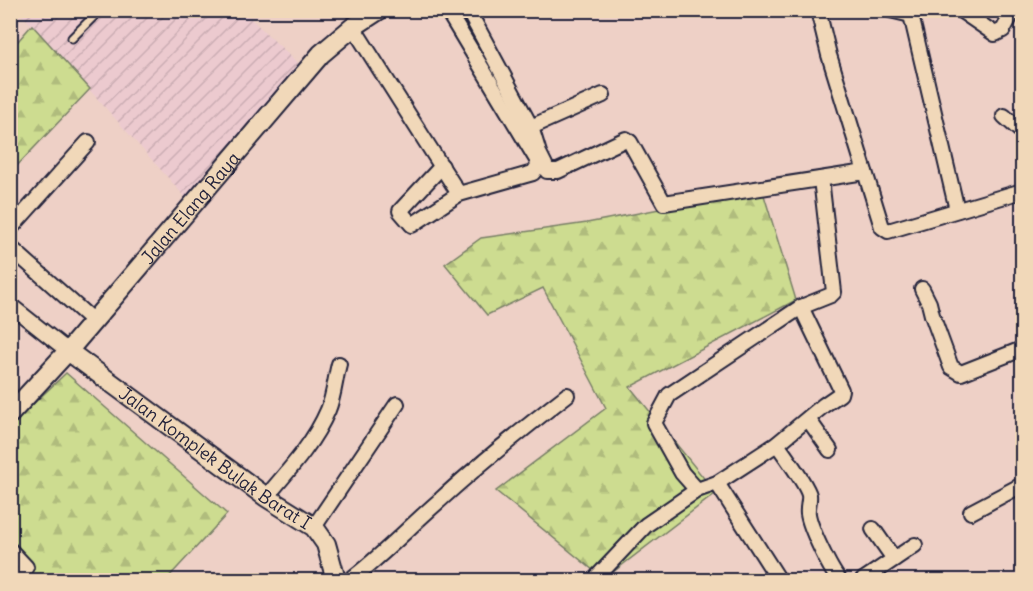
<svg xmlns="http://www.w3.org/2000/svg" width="1033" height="591" viewBox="0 0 1033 591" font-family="Delius,sans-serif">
	<defs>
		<pattern id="industrial-furrows" width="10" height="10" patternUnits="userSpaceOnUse" patternTransform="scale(1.5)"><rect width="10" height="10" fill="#eccacf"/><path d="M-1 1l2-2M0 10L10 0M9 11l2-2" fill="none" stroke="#caadb3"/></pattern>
		<pattern id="forest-firs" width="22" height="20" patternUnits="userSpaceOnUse" patternTransform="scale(1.5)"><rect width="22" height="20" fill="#cddc90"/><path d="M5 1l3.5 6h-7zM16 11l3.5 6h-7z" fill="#b0bc7d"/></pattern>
	</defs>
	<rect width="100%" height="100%" fill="#eed0c6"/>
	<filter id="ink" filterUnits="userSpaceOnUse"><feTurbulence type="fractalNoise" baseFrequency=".0167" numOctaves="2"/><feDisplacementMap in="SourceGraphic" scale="12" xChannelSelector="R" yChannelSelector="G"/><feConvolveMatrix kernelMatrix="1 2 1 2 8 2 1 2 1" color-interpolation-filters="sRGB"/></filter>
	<g filter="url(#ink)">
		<polygon fill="url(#industrial-furrows)" points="19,11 249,11 246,14 302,67 288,78 186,198"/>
		<g fill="url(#forest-firs)" stroke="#787f66" stroke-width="1.5">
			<polygon points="32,25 90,89 11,172 11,49"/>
			<polygon points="763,192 796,300 630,387 716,493 604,579 496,491 606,408 543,288 487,315 445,264 481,238 587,223 706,200"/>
			<polygon points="66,373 227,514 166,580 11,580 11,425"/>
		</g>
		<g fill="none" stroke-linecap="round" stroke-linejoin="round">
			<defs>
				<polyline id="service" points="72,38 100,10"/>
				<g id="minor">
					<polyline points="468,10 531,127 539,153 545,165 547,171 558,171 626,139 630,142 664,203 865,172"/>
					<polyline points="818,10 829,55 882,227 888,231 1022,191"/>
					<polyline points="890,10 911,15"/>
					<polyline points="960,10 995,34 1003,30 1014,10"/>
					<polyline points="911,15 957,210"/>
					<polyline points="353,27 459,194 533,173 538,166 537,160 447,10"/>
					<polyline points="1004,116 1022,132"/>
					<polyline points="531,127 603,95"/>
					<polyline points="442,166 400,211 412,225 459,194"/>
					<polyline points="10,229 88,142"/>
					<polyline points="10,247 93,321"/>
					<polyline points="922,289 929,303 932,315 951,367 961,373 1022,349"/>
					<polyline points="10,305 68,351"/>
					<polyline points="808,419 830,450"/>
					<path d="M777,444C784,454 807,485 809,495C810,501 807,507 808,514C810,528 830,569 839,580"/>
					<polyline points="717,483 779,580"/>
					<polyline points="697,490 682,473 654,423 669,395 801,307 831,295 834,292 821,179"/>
					<path d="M266,497C289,470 314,443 328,410C334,396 335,379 339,364"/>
					<polyline points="971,512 1022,485"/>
					<polyline points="314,527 397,404"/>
					<polyline points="873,529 894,559"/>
					<polyline points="10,550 26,567 17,580"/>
					<path d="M350,580C382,556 409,527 439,501C480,463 523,429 567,395"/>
					<polyline points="594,580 646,525 697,490 717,483 777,444 824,405 840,394 841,390 801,307"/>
					<polyline points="863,580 915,545"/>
				</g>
				<g id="tertiary">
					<path id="s1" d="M68,351L266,497L314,527L326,544L336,580"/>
					<path id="s2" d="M10,414L68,351L321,54L353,27L379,10"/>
				</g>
			</defs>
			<use href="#service" stroke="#22223b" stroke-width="11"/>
			<use href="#minor" stroke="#22223b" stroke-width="18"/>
			<use href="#tertiary" stroke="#22223b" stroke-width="22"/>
			<use href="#service" stroke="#f1d8b9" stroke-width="7"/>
			<use href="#minor" stroke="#f1d8b9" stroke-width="14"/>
			<use href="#tertiary" stroke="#f1d8b9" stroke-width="18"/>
		</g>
	</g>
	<g text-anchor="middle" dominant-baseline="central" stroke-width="6" stroke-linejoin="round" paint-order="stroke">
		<g font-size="18" fill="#22223b" stroke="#f1d8b9">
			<text stroke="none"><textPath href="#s2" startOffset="274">Jalan Elang Raya</textPath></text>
			<text stroke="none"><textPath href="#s1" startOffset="182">Jalan Komplek Bulak Barat I</textPath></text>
		</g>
	</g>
	<rect width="1033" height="591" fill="none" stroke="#f1d8b9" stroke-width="36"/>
	<rect x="18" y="18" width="997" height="555" fill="none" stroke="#22223b" stroke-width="2" filter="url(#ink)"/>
</svg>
